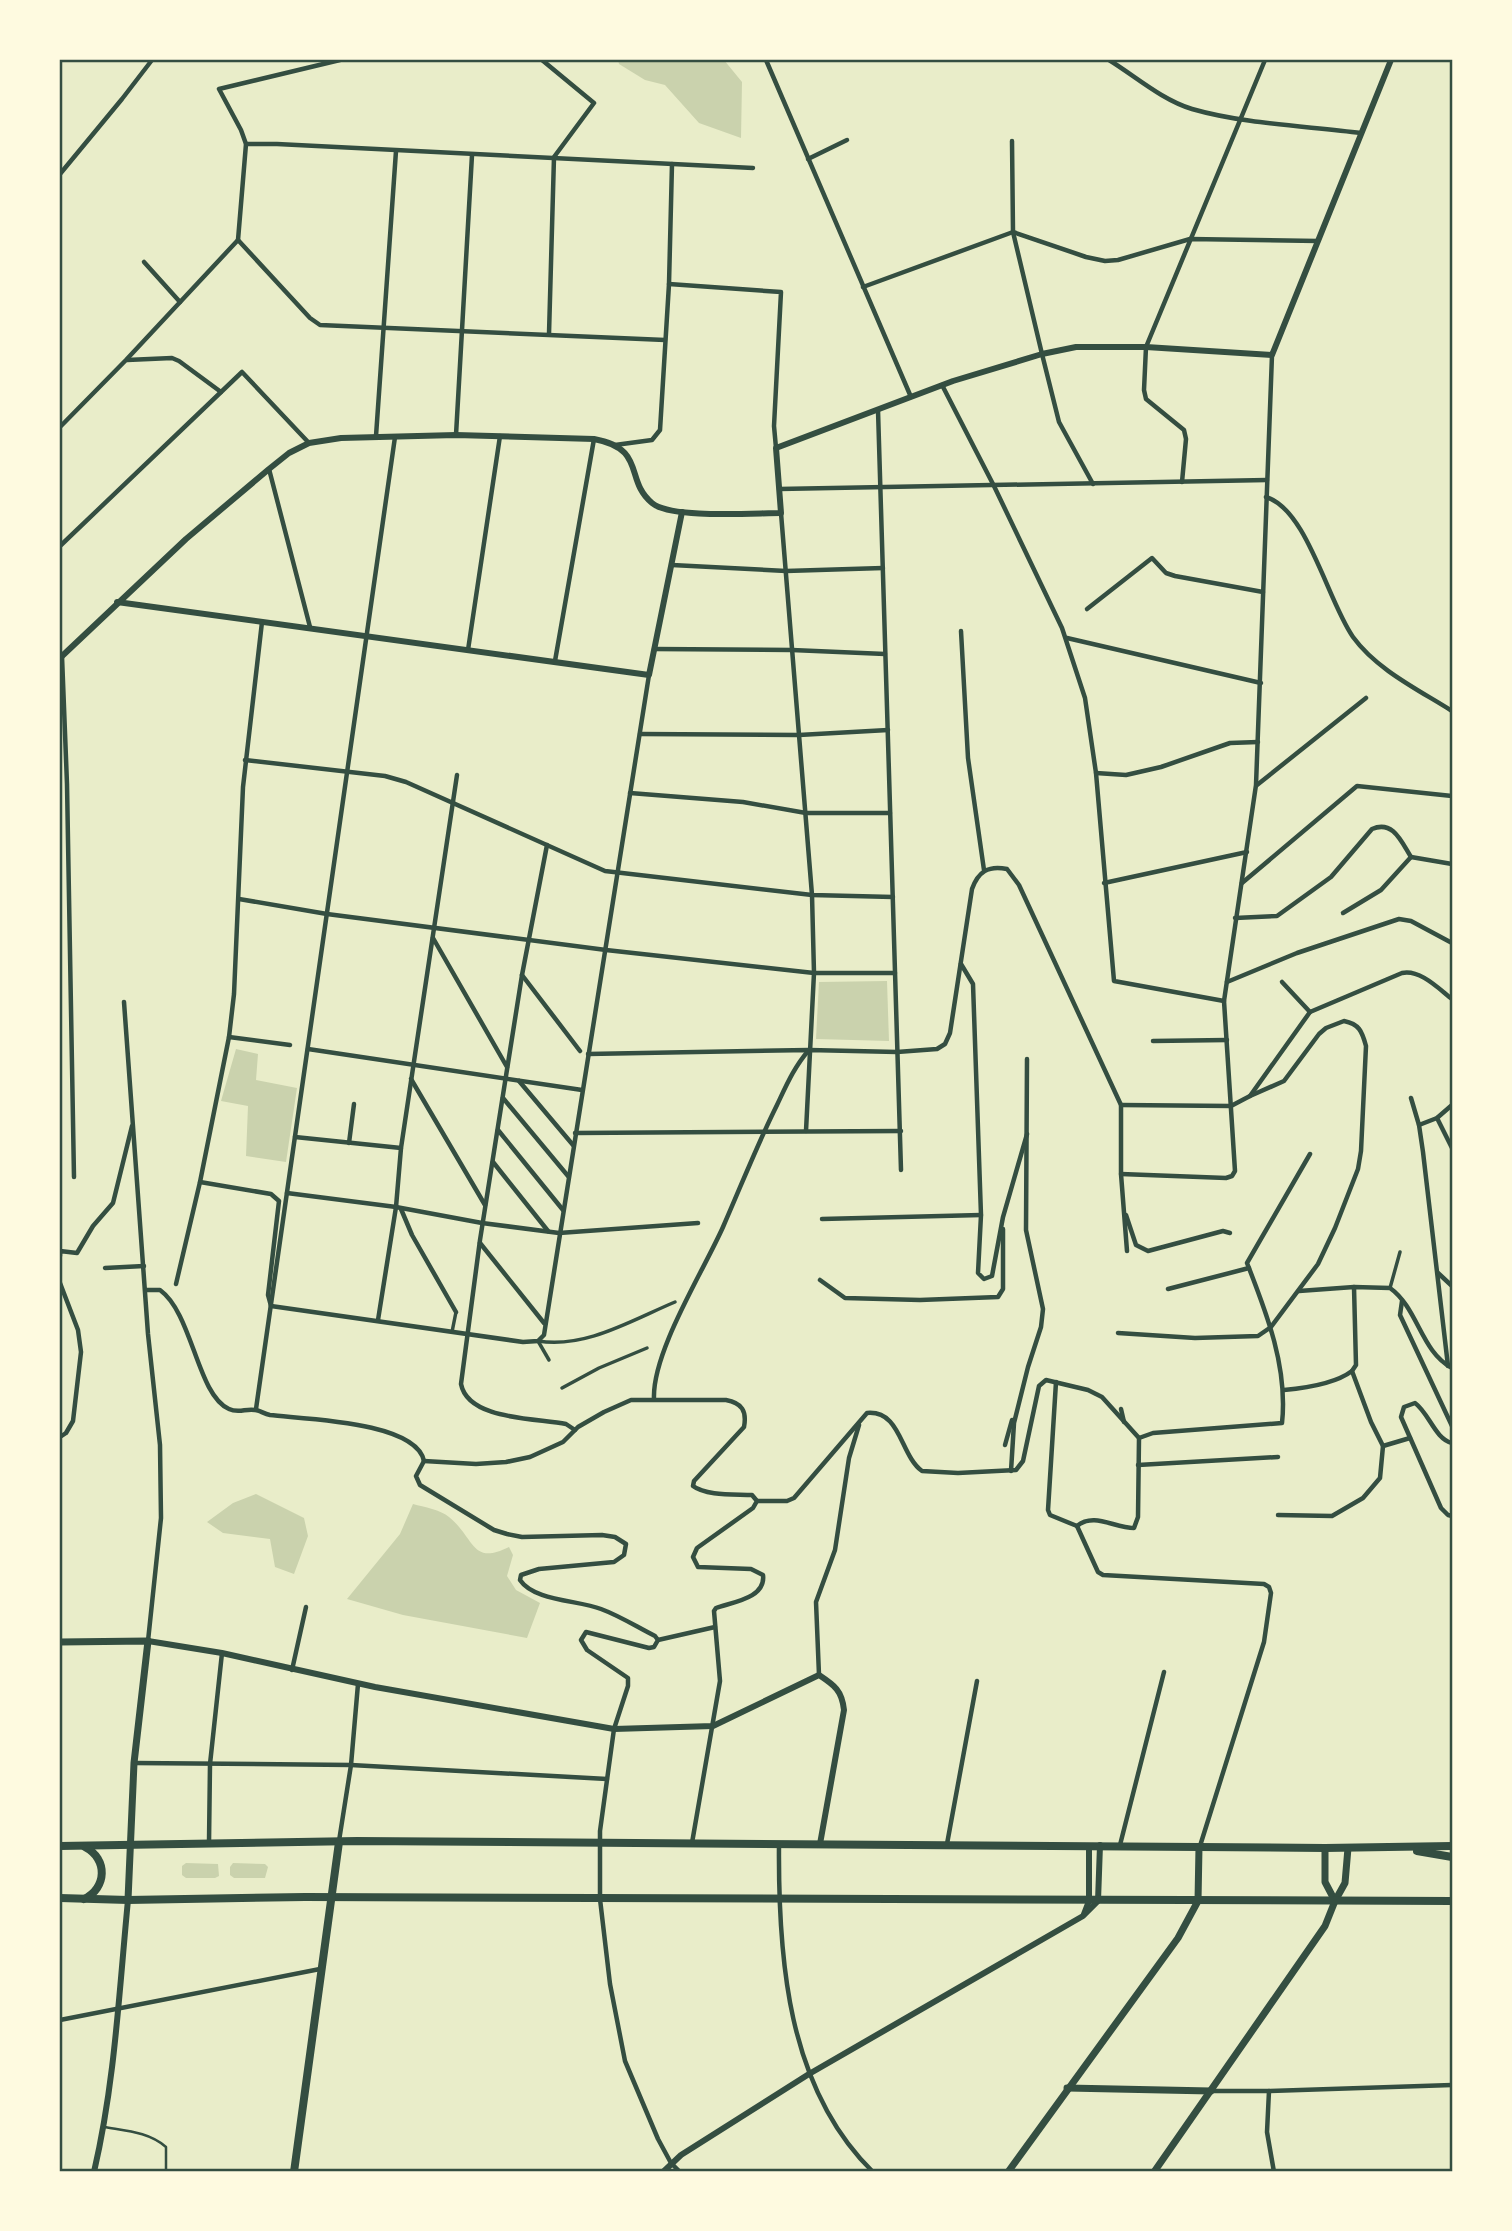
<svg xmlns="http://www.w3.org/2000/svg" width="1512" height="2231" viewBox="0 0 1512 2231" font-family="Poppins,sans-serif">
	<rect width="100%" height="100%" fill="#e9edc9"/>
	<g fill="#cad2ad">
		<polygon points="618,60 724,60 742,82 741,138 699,123 665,85 645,80 619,64"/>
		<polygon points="887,981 889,1041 816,1039 819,982"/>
		<polygon points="236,1049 258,1054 256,1080 297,1088 286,1162 246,1156 248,1106 221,1101"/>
		<polygon points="256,1494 304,1518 308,1536 294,1574 275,1567 270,1539 223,1533 207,1522 233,1503"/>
		<path d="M413,1504C424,1507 441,1510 449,1517C475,1538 471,1566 509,1547L513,1555L507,1576L516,1590L540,1603L527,1638L403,1615L347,1599L400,1534Z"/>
		<polygon points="186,1863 218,1864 219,1876 215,1878 186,1878 182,1875 182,1866"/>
		<polygon points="233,1863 265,1864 268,1867 265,1878 234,1878 230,1875 230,1867"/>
	</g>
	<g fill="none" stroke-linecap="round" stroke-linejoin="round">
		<path stroke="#344e41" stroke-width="2.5" d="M104,2127C127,2131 149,2132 166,2147V2172"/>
		<g stroke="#344e41" stroke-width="3.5">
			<polyline points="1390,1288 1400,1252"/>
			<polyline points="452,1332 456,1312"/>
			<path d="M538,1341C585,1349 632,1320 675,1302"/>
			<polyline points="538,1341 549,1360"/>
			<polyline points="562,1388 599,1368 647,1348"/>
		</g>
		<g stroke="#344e41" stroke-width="4.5">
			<polyline points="542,60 594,103 554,157 549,334"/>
			<polyline points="766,60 911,397"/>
			<path d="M1109,60C1135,76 1162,100 1192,109C1244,124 1307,126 1361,133"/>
			<polyline points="1012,141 1013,232 1042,354 1059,422 1093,484"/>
			<polyline points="246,144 277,144 753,168"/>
			<polyline points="808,159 847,140"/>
			<polyline points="60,174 122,99 152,60"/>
			<polyline points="238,240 310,318 320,325 665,340"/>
			<polyline points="144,262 180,302"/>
			<polyline points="669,284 781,292 774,426 776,448"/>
			<polyline points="863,287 1013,232 1086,257 1105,261 1118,260 1190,239 1318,241"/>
			<polyline points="127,360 172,358 179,361 221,392"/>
			<polyline points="942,385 994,486 1062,628 1085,698 1096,773 1114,981 1224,1001"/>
			<polyline points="878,410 901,1170"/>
			<polyline points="60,427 126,360 238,240 246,144 241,130 219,89 340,60"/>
			<polyline points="456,435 472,155"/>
			<polyline points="376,436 396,151"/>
			<polyline points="615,445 652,440 660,430 669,284 672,164"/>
			<polyline points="269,469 310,627"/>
			<polyline points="1182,482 1186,439 1184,430 1146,399 1144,390 1146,347 1265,60"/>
			<polyline points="779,489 1267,480"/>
			<path d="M1266,497C1307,509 1328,602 1353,637C1377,670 1419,690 1452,711"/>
			<polyline points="781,513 812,895 814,973 806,1131"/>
			<polyline points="60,546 242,372 309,443"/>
			<polyline points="672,565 786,571 883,568"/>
			<polyline points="1087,609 1152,558 1166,573 1175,576 1263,592"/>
			<polyline points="961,631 968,758 984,870"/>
			<polyline points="1067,638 1261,683"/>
			<polyline points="654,649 792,650 885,654"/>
			<polyline points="468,650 500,436"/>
			<polyline points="62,656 67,784 74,1177"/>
			<polyline points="555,661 594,439"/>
			<polyline points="640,734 799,735 888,730"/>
			<polyline points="245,760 385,776 406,782 605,871 812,895 893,897"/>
			<polyline points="1096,773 1126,775 1161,767 1230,743 1258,742"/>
			<polyline points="1257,785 1366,698"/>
			<polyline points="630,793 743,802 806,813 890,813"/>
			<path d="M547,845L522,975L480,1240L461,1384C468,1420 535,1418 566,1424L575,1430"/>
			<polyline points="1411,857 1452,864"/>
			<polyline points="1104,883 1247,852"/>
			<polyline points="1242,883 1357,786 1452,796"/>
			<polyline points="239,899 327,914 606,950 814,973 895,973"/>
			<polyline points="1343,913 1381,890 1411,857"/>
			<path d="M1235,918L1277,916L1331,877L1372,829C1393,820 1401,841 1411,857"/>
			<polyline points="433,938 507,1067"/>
			<polyline points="961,964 973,984 981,1215 978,1273 984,1279 992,1276 1003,1217 1027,1134"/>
			<polyline points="522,975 580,1051"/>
			<polyline points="1227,982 1297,953 1399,919 1411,921 1452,943"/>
			<polyline points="1282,982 1310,1012"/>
			<polyline points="124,1002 148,1334 160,1445 161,1518 148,1641"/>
			<polyline points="229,1037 290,1045"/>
			<polyline points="1153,1041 1227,1040"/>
			<polyline points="308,1049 582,1090"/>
			<path d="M588,1054L809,1050L897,1052L937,1049L945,1044L950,1033L972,889C978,872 988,865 1007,869L1019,885L1121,1105V1174L1127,1251"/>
			<polyline points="411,1079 485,1205"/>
			<polyline points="519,1081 573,1145"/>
			<polyline points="503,1098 568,1176"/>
			<polyline points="1411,1098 1419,1125 1423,1152 1448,1366"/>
			<path d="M1121,1105L1231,1106L1250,1096L1310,1012L1402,973C1420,969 1439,989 1452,999"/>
			<polyline points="1437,1118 1452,1148"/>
			<polyline points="1419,1125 1437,1118 1452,1105"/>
			<polyline points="498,1130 563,1210"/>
			<polyline points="575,1133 901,1131"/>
			<polyline points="295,1137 401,1148"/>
			<polyline points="349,1143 354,1104"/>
			<polyline points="493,1162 548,1231"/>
			<polyline points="1121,1174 1226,1178 1232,1176 1235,1171 1224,1001 1256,785 1272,355"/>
			<polyline points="200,1182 271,1194 279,1201 268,1295 271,1306 523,1342 538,1341 544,1335 649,675"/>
			<polyline points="287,1193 396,1207 482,1223 559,1233 698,1223"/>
			<polyline points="401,1209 412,1235 456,1312"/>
			<polyline points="1126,1215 1136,1245 1148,1251 1223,1231 1230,1233"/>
			<polyline points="822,1219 981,1215"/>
			<polyline points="480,1243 544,1323"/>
			<polyline points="60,1256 60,1251 77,1253 93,1226 113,1203 132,1126"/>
			<polyline points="105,1268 144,1266"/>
			<polyline points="1438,1273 1452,1286"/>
			<polyline points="820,1280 845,1298 920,1300 998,1297 1003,1289 1003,1229"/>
			<polyline points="60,1283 78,1330 81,1352 73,1421 66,1433 60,1437"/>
			<polyline points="176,1284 200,1182 229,1037 234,994 243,787 262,622"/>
			<polyline points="1168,1289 1249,1268"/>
			<path d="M146,1290H160C193,1314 197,1395 229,1409C239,1414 246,1408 255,1410C259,1410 264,1414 270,1415C302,1419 416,1421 424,1461"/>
			<path d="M1299,1291L1354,1287L1390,1288C1418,1308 1421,1352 1452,1368"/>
			<polyline points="1402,1301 1400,1315 1452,1426"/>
			<polyline points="378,1320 396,1207 401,1148 457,775"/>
			<path d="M1118,1333L1195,1338L1258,1336L1271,1327L1318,1264L1335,1228L1358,1169L1361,1151L1366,1046C1362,1031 1359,1024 1344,1021L1326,1028L1319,1034L1284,1081L1250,1096"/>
			<polyline points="1056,1382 1048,1510 1050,1515 1077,1526 1098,1572 1103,1575 1264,1584 1269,1587 1271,1593 1264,1642 1200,1846"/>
			<path d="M1284,1390C1306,1388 1335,1384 1352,1371"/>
			<path d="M654,1399C652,1352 703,1272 723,1227C741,1186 757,1145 777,1105C786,1086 794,1067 809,1050"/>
			<polyline points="256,1409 395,437"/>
			<polyline points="1121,1409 1124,1422"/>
			<path d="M1139,1438L1153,1433L1282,1423C1288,1368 1267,1314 1247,1263L1310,1154"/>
			<path d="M1452,1443C1435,1439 1429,1413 1415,1403L1404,1407L1401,1417L1441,1508L1448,1515L1452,1516"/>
			<polyline points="1005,1445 1012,1420"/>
			<polyline points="1383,1446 1410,1438"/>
			<path d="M424,1461L416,1476L420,1485L494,1530L507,1534L522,1537L602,1535L615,1537L626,1544L624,1555L614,1562L539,1569L521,1575L520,1580C534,1601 578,1600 601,1609C620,1616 637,1627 655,1636L658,1640L654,1647L649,1648L586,1632L581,1640L587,1650L628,1678V1686L614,1729L600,1831V1899L610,1984L625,2061L658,2139L671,2163L680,2172"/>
			<path d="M424,1461L476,1464L506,1462L530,1457L563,1442L578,1427L604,1412L631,1400H726C742,1403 747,1411 744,1427L694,1481L693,1486C706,1496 735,1494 752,1495L757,1501L753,1508L697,1548L693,1557L698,1567L751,1569L763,1575C766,1598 733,1602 716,1608L714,1611L720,1681L692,1843"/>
			<polyline points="1138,1465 1278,1457"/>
			<polyline points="1011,1471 1014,1423 1028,1367 1041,1327 1043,1309 1026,1230 1027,1059"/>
			<path d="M757,1501H787L794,1498L867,1413C901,1410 900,1455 922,1471L958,1473L1016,1470L1023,1461L1039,1386L1046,1380L1088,1390L1102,1397L1139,1438L1138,1517L1134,1528C1114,1528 1094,1512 1077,1526"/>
			<polyline points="1278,1515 1332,1516 1363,1498 1380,1478 1383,1446 1371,1422 1352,1371 1356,1365 1354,1287"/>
			<polyline points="658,1640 715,1627"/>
			<polyline points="292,1670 306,1607"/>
			<polyline points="819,1675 816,1602 835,1550 849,1458 859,1425"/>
			<polyline points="134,1763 351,1765 607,1779"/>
			<polyline points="339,1841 351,1765 358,1684"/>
			<polyline points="209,1843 210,1764 222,1653"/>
			<path d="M779,1844C778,1957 787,2088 873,2172"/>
			<polyline points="947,1844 977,1681"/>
			<polyline points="1120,1845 1164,1672"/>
			<polyline points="60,2020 320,1969"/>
			<polyline points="1211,2091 1269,2091 1452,2085"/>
			<polyline points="1269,2091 1267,2132 1274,2172"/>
		</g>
		<g stroke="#344e41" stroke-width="6">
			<polyline points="117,602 649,675 682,512"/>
			<path d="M60,658L186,539L269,469L289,453L309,443L341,438L456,435L594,439C647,449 624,480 652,503C671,519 753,513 781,513L776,448L953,381L1042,354L1076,347H1146L1272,355L1391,60"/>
			<path d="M148,1641L222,1653L375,1687L614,1729L713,1726L819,1675C834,1685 842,1690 844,1710L820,1844"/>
			<polyline points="1084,1914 1089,1901 1089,1846"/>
			<path d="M94,2172C115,2082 119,1992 128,1900"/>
			<polyline points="663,2172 681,2155 809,2074 1083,1916 1098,1901 1100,1845"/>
		</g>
		<g stroke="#344e41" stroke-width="7">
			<polyline points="60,1642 148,1641 134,1763 128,1900"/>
			<polyline points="1325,1848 1325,1882 1335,1901"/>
			<polyline points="1067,2088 1211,2091"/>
			<polyline points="1008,2172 1178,1938 1198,1901 1199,1847"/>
			<polyline points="1154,2172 1325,1926 1335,1901 1345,1883 1348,1848"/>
		</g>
		<g stroke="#344e41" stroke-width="8">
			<polyline points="60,1846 357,1841 1325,1848 1452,1846"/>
			<polyline points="1417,1851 1452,1857"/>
			<polyline points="60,1898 128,1900 305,1897 1452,1901"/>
			<path d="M84,1899C107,1888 108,1859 85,1847"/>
			<polyline points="294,2172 339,1842"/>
		</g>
	</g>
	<rect width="1512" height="2231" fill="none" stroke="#fefae0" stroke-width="122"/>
	<rect x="61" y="61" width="1390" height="2109" fill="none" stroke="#344e41" stroke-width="2.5"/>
</svg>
